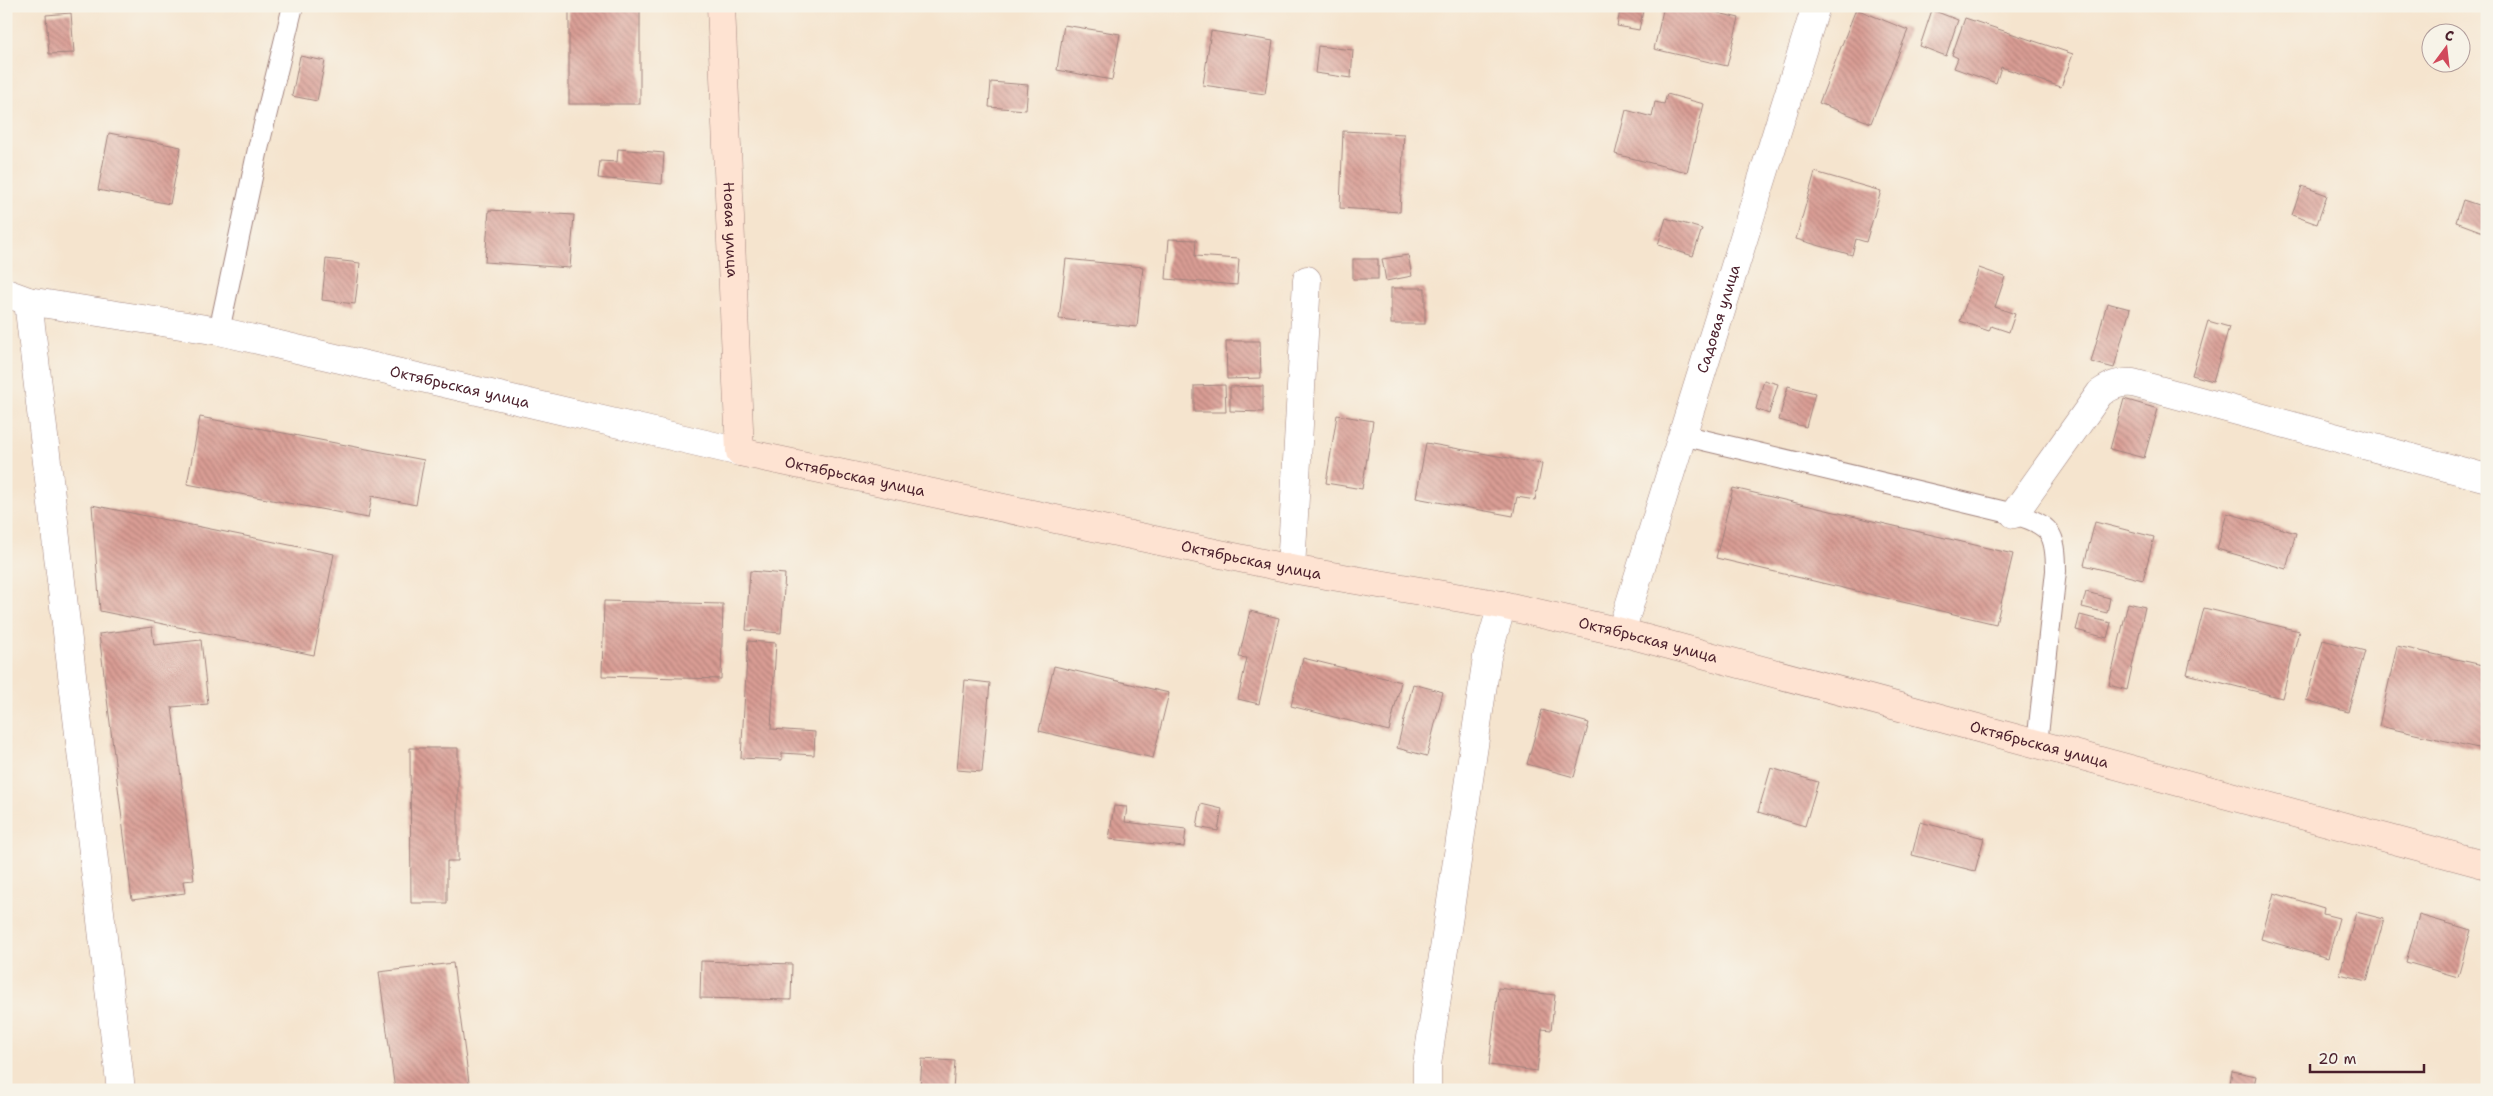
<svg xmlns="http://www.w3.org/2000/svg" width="2493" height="1096" viewBox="0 0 2493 1096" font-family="'Shantell Sans',sans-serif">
	<defs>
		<pattern id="building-back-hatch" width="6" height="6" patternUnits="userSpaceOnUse" patternTransform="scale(1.25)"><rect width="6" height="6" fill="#d99d94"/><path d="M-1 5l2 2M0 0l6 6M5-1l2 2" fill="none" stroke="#b27f79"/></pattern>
	</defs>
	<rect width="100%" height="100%" fill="#f7f3e8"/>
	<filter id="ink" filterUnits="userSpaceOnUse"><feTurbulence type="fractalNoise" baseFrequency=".02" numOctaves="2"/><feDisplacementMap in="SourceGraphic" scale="10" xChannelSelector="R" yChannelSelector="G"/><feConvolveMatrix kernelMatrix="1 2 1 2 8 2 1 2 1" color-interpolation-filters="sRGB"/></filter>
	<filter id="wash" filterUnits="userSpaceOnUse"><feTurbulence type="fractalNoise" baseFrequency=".0096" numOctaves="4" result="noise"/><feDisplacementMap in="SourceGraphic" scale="20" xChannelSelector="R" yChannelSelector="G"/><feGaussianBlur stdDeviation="1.12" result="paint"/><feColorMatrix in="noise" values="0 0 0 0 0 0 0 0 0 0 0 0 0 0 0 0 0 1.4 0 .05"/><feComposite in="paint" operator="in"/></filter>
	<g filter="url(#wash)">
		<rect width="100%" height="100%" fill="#f5e4ce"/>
		<g id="blocks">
			<g fill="url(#building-back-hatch)">
				<rect x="569" y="6" width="71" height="98"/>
				<polygon points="1621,6 1644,6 1639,30 1617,26"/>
				<polygon points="1664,6 1689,6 1739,18 1727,66 1654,49"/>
				<polygon points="1856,9 1908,30 1871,123 1819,103"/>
				<polygon points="1932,10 1958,20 1946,56 1920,46"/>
				<polygon points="71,13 74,53 49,54 46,15"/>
				<polygon points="1965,18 2073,54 2061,87 2001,67 1996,83 1954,68 1958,58 1952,55"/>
				<polygon points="1064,25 1120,34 1112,80 1057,70"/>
				<polygon points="1211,31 1273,41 1265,94 1203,85"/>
				<polygon points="1318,46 1353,50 1351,78 1315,73"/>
				<polygon points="300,56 325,61 317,101 292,96"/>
				<polygon points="991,82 1028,85 1026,110 989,107"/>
				<polygon points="1667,94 1704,104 1687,172 1615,154 1626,110 1652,117 1655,102 1664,104"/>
				<polygon points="1343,131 1404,134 1400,212 1340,208"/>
				<polygon points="109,133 181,147 170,204 98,190"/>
				<polygon points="618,149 664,153 662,184 598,178 600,161 617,162"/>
				<polygon points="1815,172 1881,191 1866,242 1856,239 1852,255 1796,239"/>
				<polygon points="2302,186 2327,195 2317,224 2292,215"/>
				<polygon points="2463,200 2487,208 2487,219 2483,232 2456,222"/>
				<polygon points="489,210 574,215 570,268 485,262"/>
				<polygon points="1666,218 1702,229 1693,256 1658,245"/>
				<polygon points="1169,239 1196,240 1195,256 1239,259 1237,285 1166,279"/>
				<polygon points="1408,255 1412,276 1386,281 1382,259"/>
				<polygon points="326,259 360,263 355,304 322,300"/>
				<polygon points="1066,259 1143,267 1137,327 1059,319"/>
				<rect x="1353" y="259" width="25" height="20"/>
				<polygon points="1979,268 2005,277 1995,307 2015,314 2009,332 1991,326 1989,331 1960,321"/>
				<rect x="1391" y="288" width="34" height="36"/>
				<polygon points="2107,303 2130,309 2114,368 2091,362"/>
				<polygon points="2208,321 2229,327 2213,381 2192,375"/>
				<polygon points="1226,341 1260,341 1261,378 1227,379"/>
				<polygon points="1764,380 1778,384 1769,414 1756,409"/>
				<polygon points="1225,385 1226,412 1194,412 1194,386"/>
				<polygon points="1263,386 1263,412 1230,411 1230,387"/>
				<polygon points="1788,386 1815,393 1806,427 1779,420"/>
				<polygon points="2124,399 2158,409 2144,458 2110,449"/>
				<polygon points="1337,415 1373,421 1362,489 1326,483"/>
				<polygon points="200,417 424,460 416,505 372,496 368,518 187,484"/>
				<polygon points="1426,443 1542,464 1535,500 1517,497 1513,516 1416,498"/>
				<polygon points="1733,488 2013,554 1996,624 1716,558"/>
				<polygon points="92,505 334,554 314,655 100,611"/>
				<polygon points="2227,513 2296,533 2286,569 2217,549"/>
				<polygon points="2095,522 2154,537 2143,580 2084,565"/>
				<polygon points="750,571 785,574 781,633 746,630"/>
				<polygon points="2086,592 2110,598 2107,613 2082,607"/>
				<polygon points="604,601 723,604 721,679 602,676"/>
				<polygon points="2128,603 2145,607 2127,690 2109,685"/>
				<polygon points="2204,608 2299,631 2282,698 2187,674"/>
				<polygon points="1250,611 1279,618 1259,704 1238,699 1247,658 1239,657"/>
				<polygon points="2080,615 2111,623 2107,638 2076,630"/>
				<polygon points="152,627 154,645 201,640 208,704 172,707 194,880 183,881 185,893 132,900 99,634"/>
				<polygon points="2323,640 2365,651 2348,712 2306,700"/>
				<polygon points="748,641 776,643 771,729 815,732 814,755 782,753 782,760 741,758"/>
				<polygon points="2397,646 2487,666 2487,750 2379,726"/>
				<polygon points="1303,658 1401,682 1389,731 1291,706"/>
				<polygon points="1054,666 1169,693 1153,758 1039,731"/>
				<polygon points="965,680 990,683 982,772 957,770"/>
				<polygon points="1413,684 1443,692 1427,756 1397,748"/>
				<polygon points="1542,710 1589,723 1574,777 1527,764"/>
				<polygon points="410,748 458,748 458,861 447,861 447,903 411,903"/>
				<polygon points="1771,768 1818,782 1805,826 1758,812"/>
				<polygon points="1201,804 1222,809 1218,831 1197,827"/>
				<polygon points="1114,806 1127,807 1125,822 1186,829 1184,847 1109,839"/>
				<polygon points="1920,822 1984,838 1975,871 1912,855"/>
				<polygon points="2274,893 2324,908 2323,914 2339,918 2328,958 2261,939"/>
				<polygon points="2356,912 2384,919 2367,981 2340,974"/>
				<polygon points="2419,915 2471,930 2458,977 2406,962"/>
				<polygon points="701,961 792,964 791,1000 700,998"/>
				<polygon points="453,963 470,1090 395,1090 379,972"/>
				<polygon points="1498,988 1555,995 1551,1030 1542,1029 1537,1071 1489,1065"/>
				<polygon points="922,1059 955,1061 953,1090 920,1090"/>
				<polygon points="2232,1071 2256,1076 2253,1090 2229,1090"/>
			</g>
		</g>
	</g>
	<g filter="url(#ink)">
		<use href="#blocks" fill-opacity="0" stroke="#a0827c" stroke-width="1"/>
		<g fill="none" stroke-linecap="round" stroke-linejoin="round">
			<defs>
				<g id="lane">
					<polyline points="219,331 258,149 293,6"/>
					<path d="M1682,435L2014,514C2051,525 2056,533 2056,571L2037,744"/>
				</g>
				<g id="street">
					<path id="s1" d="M6,293L28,301L219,331L740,452"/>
					<polyline points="28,301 121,1090"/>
					<path d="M2014,514L2100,393C2112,385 2119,382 2133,383L2487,478"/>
					<polyline points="1291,569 1307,280"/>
					<path id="s2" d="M1621,632L1816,6"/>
					<polyline points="1427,1090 1427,1065 1487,657 1502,605"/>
				</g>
				<g id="secondary">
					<path id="s3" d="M721,6L740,452L1291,569L1502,605L1621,632L2487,865"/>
				</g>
			</defs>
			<use href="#lane" stroke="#a0827c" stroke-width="22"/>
			<use href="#street" stroke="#a0827c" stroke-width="29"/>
			<use href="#secondary" stroke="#a0827c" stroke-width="29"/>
			<use href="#lane" stroke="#fff" stroke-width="20"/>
			<use href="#street" stroke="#fff" stroke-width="28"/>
			<use href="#secondary" stroke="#fee3d2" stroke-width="28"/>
		</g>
	</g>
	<g text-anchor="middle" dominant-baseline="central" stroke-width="4" stroke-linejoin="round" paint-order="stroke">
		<g font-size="15" fill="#4a1f2b" stroke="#f7f3e8">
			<text stroke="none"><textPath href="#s3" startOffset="224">Новая улица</textPath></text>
			<text stroke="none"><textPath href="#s2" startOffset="328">Садовая улица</textPath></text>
			<text stroke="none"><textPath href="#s1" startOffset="464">Октябрьская улица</textPath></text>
			<text stroke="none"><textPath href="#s3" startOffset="564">Октябрьская улица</textPath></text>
			<text stroke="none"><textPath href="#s3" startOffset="969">Октябрьская улица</textPath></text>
			<text stroke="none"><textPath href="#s3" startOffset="1374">Октябрьская улица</textPath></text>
			<text stroke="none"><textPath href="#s3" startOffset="1779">Октябрьская улица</textPath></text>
		</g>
	</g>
	<rect width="2493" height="1096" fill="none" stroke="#f7f3e8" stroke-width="25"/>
	<g transform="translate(2446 48) rotate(15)"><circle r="24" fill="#f7f3e8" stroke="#b29e9c"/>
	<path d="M0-4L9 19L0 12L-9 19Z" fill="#d1495b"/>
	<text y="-8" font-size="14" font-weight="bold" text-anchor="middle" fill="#4a1f2b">С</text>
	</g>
	<path d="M2310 1064v8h114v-8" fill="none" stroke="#4a1f2b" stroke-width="2.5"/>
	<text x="2318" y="1064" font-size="15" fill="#4a1f2b" stroke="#f7f3e8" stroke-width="4" paint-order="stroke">20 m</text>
</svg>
